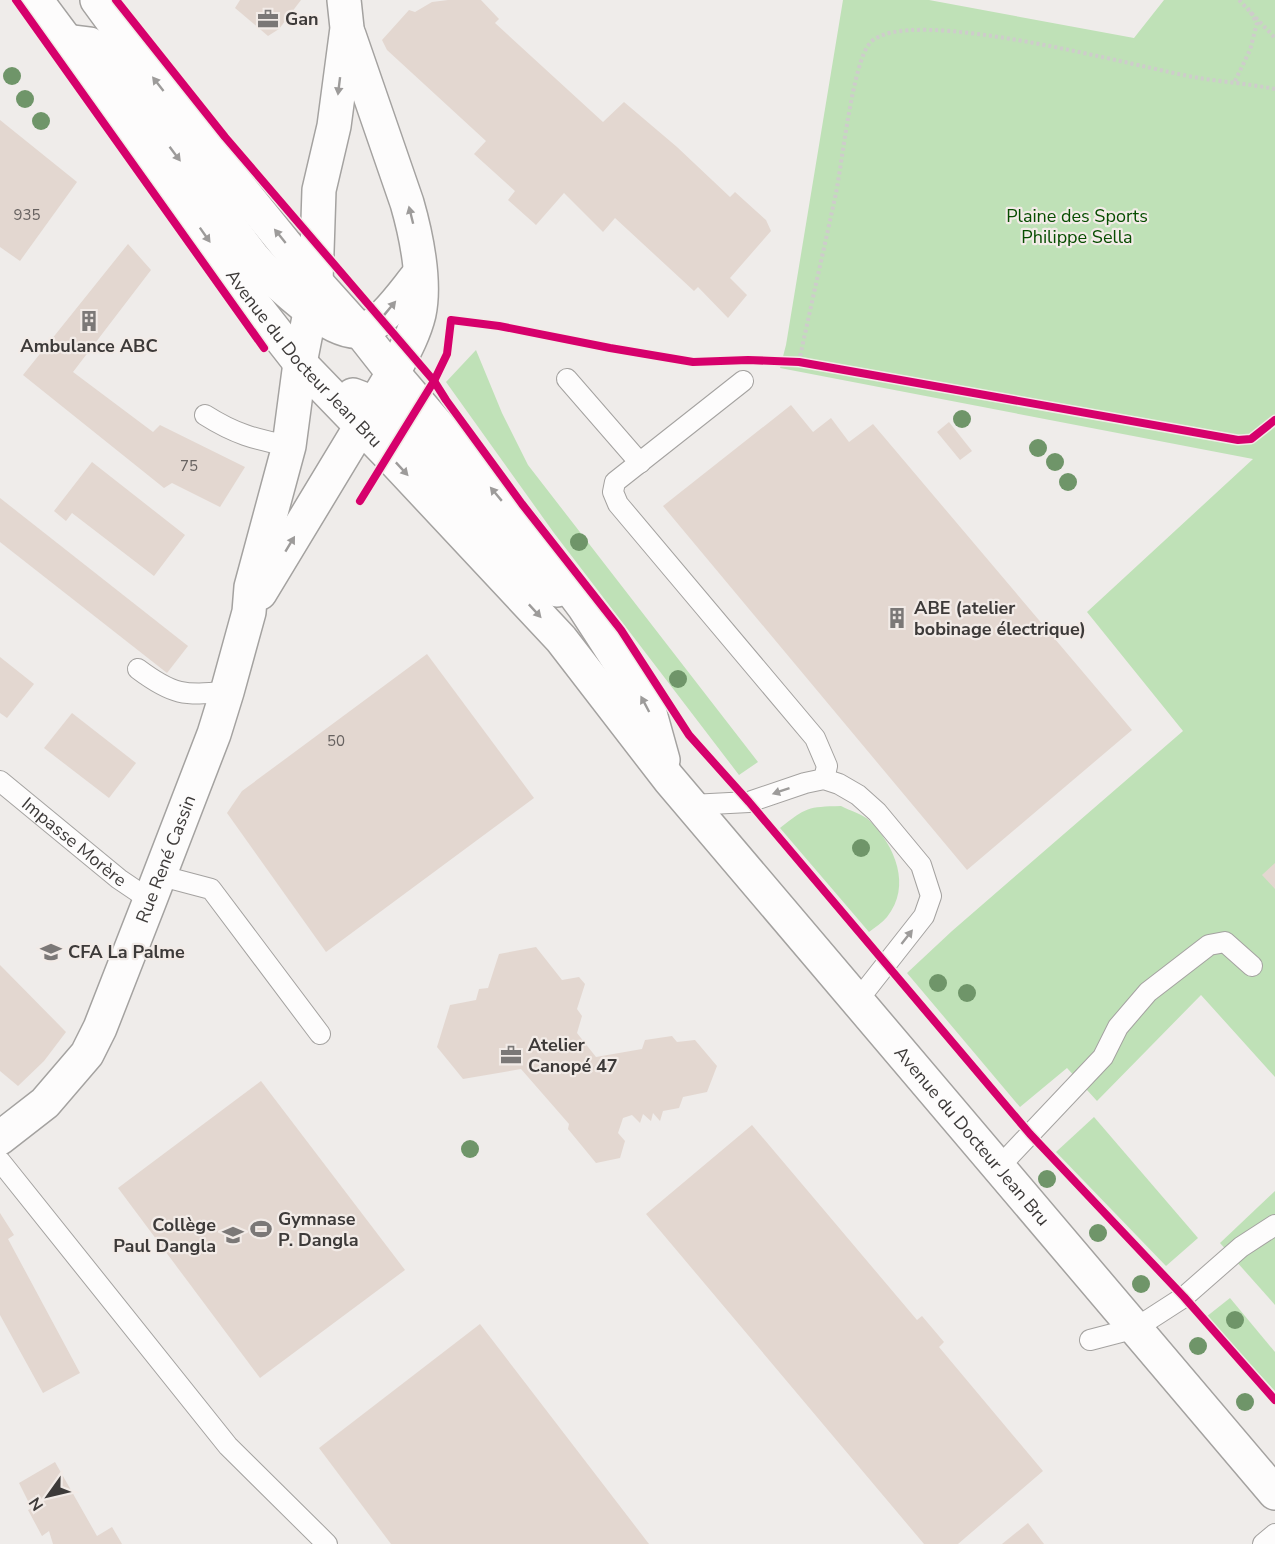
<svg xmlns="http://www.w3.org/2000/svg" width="1275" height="1544" viewBox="0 0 1275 1544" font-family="'Nunito Sans',sans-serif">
	<rect width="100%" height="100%" fill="#efecea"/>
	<g fill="#bfe1b7">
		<polygon points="843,0 929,0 1134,38 1164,0 1275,0 1275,1077 1201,995 1097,1101 1067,1068 1020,1107 907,973 952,931 1183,731 1087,612 1253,459 780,368 786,345"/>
		<polygon points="476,350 502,413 528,465 758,762 739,775 554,533 446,382"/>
		<path d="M841,806C850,811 863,814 870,821C895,846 912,886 887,917C882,923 875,927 869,932L780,828C807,807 807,807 841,806Z"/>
		<polygon points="1094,1117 1198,1238 1166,1266 1056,1152"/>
		<polygon points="1275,1191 1275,1305 1220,1243"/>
		<polygon points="1230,1298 1275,1352 1275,1391 1206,1317"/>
	</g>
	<g fill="#e3d7d0">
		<polygon points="240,0 301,0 279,29 268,36 235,8"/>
		<polygon points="448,0 481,0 499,19 495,23 603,122 624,102 677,147 730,197 735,192 766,220 771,231 730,278 747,295 728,318 698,287 694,291 615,218 603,232 564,193 536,225 508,200 515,191 474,154 486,141 387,50 382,40 409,10 415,12 432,2"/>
		<polygon points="0,120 77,182 20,261 0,247"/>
		<polygon points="128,244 151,270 73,372 153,432 160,425 245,467 220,507 172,483 164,488 23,375"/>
		<polygon points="791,405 813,432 831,418 849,442 873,424 1132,730 967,870 663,506"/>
		<polygon points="949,422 972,451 960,460 937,432"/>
		<polygon points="92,462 185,535 154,576 72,513 66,521 54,511"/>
		<polygon points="0,498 188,646 167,673 0,542"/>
		<polygon points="427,654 534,798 326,952 227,813 242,791"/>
		<polygon points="0,657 34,684 7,718 0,713"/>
		<polygon points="72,713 136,763 109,798 44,748"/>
		<polygon points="1275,863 1275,889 1262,875"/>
		<polygon points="536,947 562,980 579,977 585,984 577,1009 582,1016 577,1033 596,1057 642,1049 645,1040 672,1036 677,1042 695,1040 717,1066 707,1092 683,1097 679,1108 663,1111 660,1121 653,1113 651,1121 643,1114 640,1123 632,1115 623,1118 618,1133 625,1141 620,1158 596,1163 568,1129 569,1124 521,1069 463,1079 437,1047 450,1005 476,1000 479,989 488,988 499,954"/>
		<polygon points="0,965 66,1032 44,1061 18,1086 0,1071"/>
		<polygon points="261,1081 405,1270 260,1378 118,1188"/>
		<polygon points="752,1125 917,1320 922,1316 944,1342 939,1347 1043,1471 958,1544 924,1544 646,1214"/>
		<polygon points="0,1213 14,1235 8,1239 80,1373 43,1393 0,1315"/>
		<polygon points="480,1324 649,1544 391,1544 319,1448"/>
		<polygon points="55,1462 97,1536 112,1527 122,1544 53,1544 49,1531 42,1536 28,1510 34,1507 32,1502 29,1503 19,1483"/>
		<polygon points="1028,1523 1044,1544 1002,1544"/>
	</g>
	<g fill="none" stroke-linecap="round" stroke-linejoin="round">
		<defs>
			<g id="lane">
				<polyline points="567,379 640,463"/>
				<polyline points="743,381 615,482 613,492 618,504 815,738 827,766 824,779"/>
				<path d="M205,415C235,434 254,439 289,446"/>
				<path d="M138,669C174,696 184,695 227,692"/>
				<path id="s1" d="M0,781L119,879L150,900"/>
				<polyline points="691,805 749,802 805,783 824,779 839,784 858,795 877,812 921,865 931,896 924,916 858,1000"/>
				<polyline points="158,875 211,889 320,1034"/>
				<polyline points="0,1161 228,1446 327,1544"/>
				<polyline points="998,1168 1103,1057 1118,1027 1148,992 1209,945 1225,942 1252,966"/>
				<polyline points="1090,1340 1136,1328 1184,1297 1241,1247 1275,1225"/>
				<polyline points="1263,1544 1275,1534"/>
			</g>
			<g id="secondary">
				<path d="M66,41L90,44L106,61L252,256C270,277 331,337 360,331C383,325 405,290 420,273"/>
				<polyline points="353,395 374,403 420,442 557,590"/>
				<path d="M260,593L393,373C403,354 414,335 419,314C426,282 416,234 407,203L349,35"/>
				<path id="s2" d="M0,1138L45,1103L87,1054L100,1028L150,900L214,734L227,692L249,612L251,587L289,446L300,363L316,282L319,190L334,126L347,28L344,0"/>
			</g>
			<g id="primary">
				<path id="s3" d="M36,0L130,126L243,290L300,363L389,455L561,639L669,779L1275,1493"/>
				<polyline points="97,0 154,78 232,178 316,282 360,331 393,373 524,527 584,607 648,706 663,760"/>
			</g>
		</defs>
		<use href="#lane" stroke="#a4a2a0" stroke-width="22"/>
		<use href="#secondary" stroke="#a4a2a0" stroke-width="36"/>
		<use href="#primary" stroke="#a4a2a0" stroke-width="36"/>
		<g stroke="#cecccb" stroke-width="4" stroke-dasharray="3 3" stroke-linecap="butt">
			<polyline points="1239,0 1275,38"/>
			<polyline points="1235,81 1250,50 1257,23 1248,8"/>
			<path d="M799,362C811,305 824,249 836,193C842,163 853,61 870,43C906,2 1143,69 1199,78C1224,82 1250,84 1275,89"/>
		</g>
		<use href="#lane" stroke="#fdfcfc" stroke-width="20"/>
		<use href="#secondary" stroke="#fdfcfc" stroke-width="33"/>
		<use href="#primary" stroke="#fdfcfc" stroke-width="33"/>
		<defs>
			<g id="cycleway">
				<polyline points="16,0 264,348"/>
				<polyline points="116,0 225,137 434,381 446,400 522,504 621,630 689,735 749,802 1030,1134 1184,1297 1275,1400"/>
				<polyline points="360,501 434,381 447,354 451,320 499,326 610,348 693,362 748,360 799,362 1238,440 1251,439 1275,420"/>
			</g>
		</defs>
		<use href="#cycleway" stroke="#f2ebe7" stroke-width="11"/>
		<use href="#cycleway" stroke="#d6006c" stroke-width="8"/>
	</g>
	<g fill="#6f9569">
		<circle cx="12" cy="76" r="9"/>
		<circle cx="25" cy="99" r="9"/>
		<circle cx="41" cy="121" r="9"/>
		<circle cx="962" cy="419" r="9"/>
		<circle cx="1038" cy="448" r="9"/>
		<circle cx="1055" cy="462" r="9"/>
		<circle cx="1068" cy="482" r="9"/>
		<circle cx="579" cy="542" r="9"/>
		<circle cx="678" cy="679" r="9"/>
		<circle cx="861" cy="848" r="9"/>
		<circle cx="938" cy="983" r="9"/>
		<circle cx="967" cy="993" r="9"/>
		<circle cx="470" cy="1149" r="9"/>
		<circle cx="1047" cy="1179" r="9"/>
		<circle cx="1098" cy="1233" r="9"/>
		<circle cx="1141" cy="1284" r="9"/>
		<circle cx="1235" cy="1320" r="9"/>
		<circle cx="1198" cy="1346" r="9"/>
		<circle cx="1245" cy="1402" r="9"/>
	</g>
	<defs><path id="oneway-solid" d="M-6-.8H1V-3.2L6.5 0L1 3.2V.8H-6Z" transform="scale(1.5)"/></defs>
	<g fill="#9d9b9a">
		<use href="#oneway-solid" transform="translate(158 84) rotate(-128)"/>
		<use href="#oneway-solid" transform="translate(339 86) rotate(97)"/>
		<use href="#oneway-solid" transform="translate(175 154) rotate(53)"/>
		<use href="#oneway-solid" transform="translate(411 215) rotate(-104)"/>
		<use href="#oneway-solid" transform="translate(205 235) rotate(55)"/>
		<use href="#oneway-solid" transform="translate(280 236) rotate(-129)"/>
		<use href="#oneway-solid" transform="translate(390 308) rotate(-50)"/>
		<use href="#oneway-solid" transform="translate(402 469) rotate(47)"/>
		<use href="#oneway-solid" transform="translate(496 494) rotate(-130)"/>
		<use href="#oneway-solid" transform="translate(290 544) rotate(-59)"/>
		<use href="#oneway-solid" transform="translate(535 611) rotate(47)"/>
		<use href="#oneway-solid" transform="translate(645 704) rotate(-118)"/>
		<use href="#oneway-solid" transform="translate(781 791) rotate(161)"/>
		<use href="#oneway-solid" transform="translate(907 937) rotate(-52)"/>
	</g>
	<defs>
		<symbol id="office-bare" viewBox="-9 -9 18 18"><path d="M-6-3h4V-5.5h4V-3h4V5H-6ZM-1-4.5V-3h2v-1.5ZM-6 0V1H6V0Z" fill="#7b7877" stroke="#f2ebe7" stroke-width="2.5" paint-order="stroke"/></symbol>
		<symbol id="building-bare" viewBox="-9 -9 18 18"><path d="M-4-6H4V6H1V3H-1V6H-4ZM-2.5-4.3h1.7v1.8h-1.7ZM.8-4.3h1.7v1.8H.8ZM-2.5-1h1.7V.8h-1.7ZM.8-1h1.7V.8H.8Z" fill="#7b7877" stroke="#f2ebe7" stroke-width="2.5" paint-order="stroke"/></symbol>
		<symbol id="school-bare" viewBox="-9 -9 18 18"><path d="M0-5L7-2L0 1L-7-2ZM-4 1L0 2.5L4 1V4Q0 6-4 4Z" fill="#7b7877" stroke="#f2ebe7" stroke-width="2.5" paint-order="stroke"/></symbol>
		<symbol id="stadium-bare" viewBox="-9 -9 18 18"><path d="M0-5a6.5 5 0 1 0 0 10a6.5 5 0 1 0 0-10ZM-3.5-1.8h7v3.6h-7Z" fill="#7b7877" stroke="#f2ebe7" stroke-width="2.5" paint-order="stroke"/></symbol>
	</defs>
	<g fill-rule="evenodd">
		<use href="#office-bare" x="253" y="4" width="30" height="30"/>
		<use href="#building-bare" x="74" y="306" width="30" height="30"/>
		<use href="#building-bare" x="882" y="603" width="30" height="30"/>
		<use href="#school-bare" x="36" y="937" width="30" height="30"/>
		<use href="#office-bare" x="496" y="1040" width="30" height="30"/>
		<use href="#stadium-bare" x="246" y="1214" width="30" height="30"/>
		<use href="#school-bare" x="218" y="1220" width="30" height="30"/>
	</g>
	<g text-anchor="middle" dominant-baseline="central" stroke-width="4.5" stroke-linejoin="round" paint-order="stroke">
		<g font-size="15" fill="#676260">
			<text x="27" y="215">935</text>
			<text x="189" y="466">75</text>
			<text x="336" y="741">50</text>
		</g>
		<g font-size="18" font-weight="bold" fill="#3d3a39" stroke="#f2ebe7" text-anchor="start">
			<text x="285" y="19">Gan</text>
			<text x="89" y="346" text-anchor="middle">Ambulance ABC</text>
			<text x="914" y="608">ABE (atelier<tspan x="914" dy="21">bobinage électrique)</tspan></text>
			<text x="68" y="952">CFA La Palme</text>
			<text x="528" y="1045">Atelier<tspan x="528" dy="21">Canopé 47</tspan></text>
			<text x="278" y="1219">Gymnase<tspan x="278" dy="21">P. Dangla</tspan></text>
			<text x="216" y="1225" text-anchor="end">Collège<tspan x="216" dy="21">Paul Dangla</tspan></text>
		</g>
		<g font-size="18" fill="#074d00" stroke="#f2ebe7">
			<text x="1077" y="216">Plaine des Sports<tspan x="1077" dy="21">Philippe Sella</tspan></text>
		</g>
		<g font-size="18" fill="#3d3a39" stroke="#f2ebe7">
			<text stroke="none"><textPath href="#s3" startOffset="448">Avenue du Docteur Jean Bru</textPath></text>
			<text stroke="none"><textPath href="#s1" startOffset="96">Impasse Morère</textPath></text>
			<text stroke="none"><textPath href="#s2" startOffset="332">Rue René Cassin</textPath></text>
			<text stroke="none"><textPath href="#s3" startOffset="1474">Avenue du Docteur Jean Bru</textPath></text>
		</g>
	</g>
	<g transform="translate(48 1496) rotate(236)" stroke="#f2ebe7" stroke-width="4.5" paint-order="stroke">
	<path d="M0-4.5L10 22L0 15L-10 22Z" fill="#3d3a39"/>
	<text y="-9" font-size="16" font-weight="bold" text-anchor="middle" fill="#3d3a39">N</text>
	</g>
</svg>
